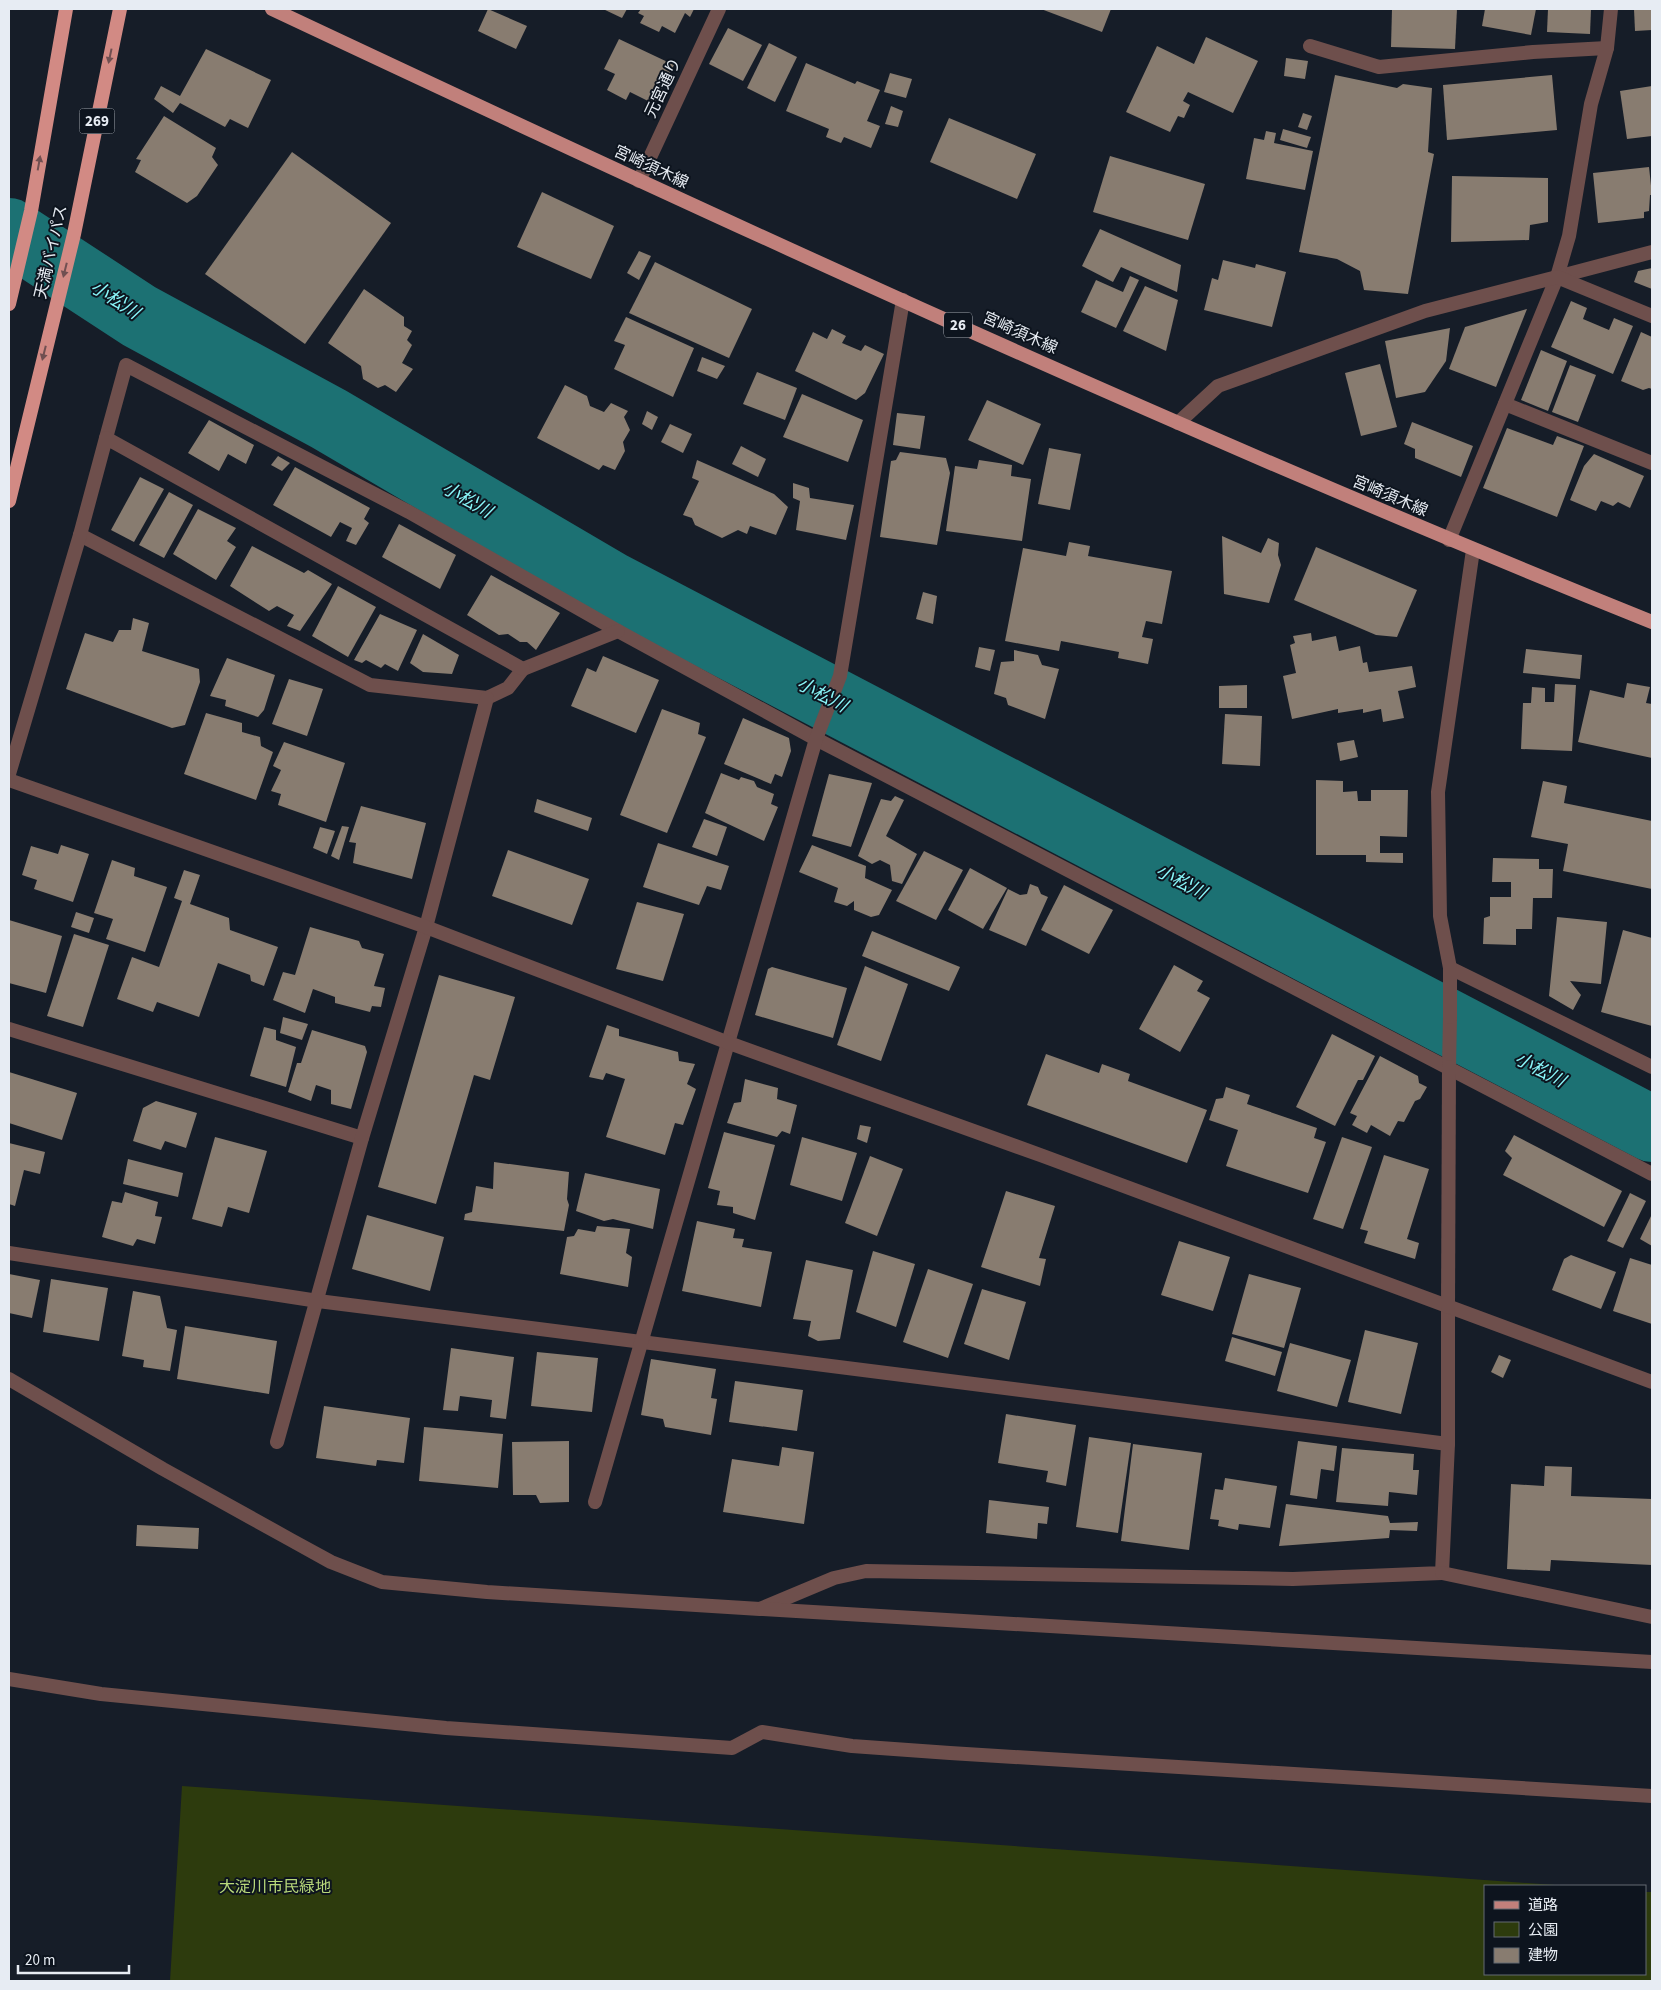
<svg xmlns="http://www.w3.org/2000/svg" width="1661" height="1990" viewBox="0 0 1661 1990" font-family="'Source Sans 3','Noto Sans JP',sans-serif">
	<rect width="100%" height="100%" fill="#161d28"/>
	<polygon fill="#2d3b0d" points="182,1786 1569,1886 1485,1886 1485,1974 1645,1974 1645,1892 1652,1892 1652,1981 170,1981"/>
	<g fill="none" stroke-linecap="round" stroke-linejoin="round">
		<polyline stroke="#1c7173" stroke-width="66" points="9,231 139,316 329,419 610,584 1652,1129"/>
	</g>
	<g fill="#887c70">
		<polygon points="488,9 527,26 516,49 478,31"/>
		<polygon points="603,9 627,9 622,18"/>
		<polygon points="641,9 694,9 690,17 685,13 675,33 662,26 659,32 640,23 644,16 638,13"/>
		<polygon points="1041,9 1111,9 1102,32"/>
		<polygon points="1392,9 1457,9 1455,49 1391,47"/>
		<polygon points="1485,9 1536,9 1531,35 1482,26"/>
		<polygon points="1548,9 1591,9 1590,34 1547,32"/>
		<polygon points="1634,9 1652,9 1652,30 1635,31"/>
		<polygon points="728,28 762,45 743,81 709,64"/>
		<polygon points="1206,37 1258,61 1233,113 1188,92 1183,101 1190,105 1184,118 1178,116 1170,132 1126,112 1157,46 1194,64"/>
		<polygon points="619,39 674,65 654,104 630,92 626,100 607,90 615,74 604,69"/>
		<polygon points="769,43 797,57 775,102 747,88"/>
		<polygon points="206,49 271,80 248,128 230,119 225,127 180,103 173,113 154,99 161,86 180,96"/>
		<polygon points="1286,58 1308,61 1305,79 1284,76"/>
		<polygon points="806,63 855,84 857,81 880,90 867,121 880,126 871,148 844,137 841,143 826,137 829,129 786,111"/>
		<polygon points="890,73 912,79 906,98 884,92"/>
		<polygon points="1335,75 1397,88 1403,84 1432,88 1428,152 1434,154 1408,294 1364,290 1360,271 1337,259 1299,252"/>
		<polygon points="1552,75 1557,130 1447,140 1443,85"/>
		<polygon points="1652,86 1652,136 1627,139 1620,91"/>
		<polygon points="891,106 903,111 898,127 885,124"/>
		<polygon points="1303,113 1312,116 1307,130 1298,127"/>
		<polygon points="164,116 216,148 212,157 218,165 197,196 187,203 135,172 141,160 136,159"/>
		<polygon points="949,118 1036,154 1017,199 930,162"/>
		<polygon points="1283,129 1311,137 1307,148 1280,140"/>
		<polygon points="1266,131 1276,133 1274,143 1313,151 1305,190 1246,179 1254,138 1264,140"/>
		<polygon points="292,152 391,223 305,344 205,274"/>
		<polygon points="1110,156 1205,184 1188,240 1093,212"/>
		<polygon points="1649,167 1652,195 1650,195 1649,211 1644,212 1644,218 1598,223 1593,173"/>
		<polygon points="1452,176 1548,178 1548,222 1530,225 1529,240 1451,242"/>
		<polygon points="542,192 614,226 591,279 517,247"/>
		<polygon points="1100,229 1181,265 1177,292 1121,267 1113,282 1082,266"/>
		<polygon points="639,251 651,256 639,280 627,273"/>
		<polygon points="1223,260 1255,268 1256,264 1286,272 1272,327 1204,310 1212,278 1218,280"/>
		<polygon points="655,262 752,309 729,358 629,313"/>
		<polygon points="1652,268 1652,289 1634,282 1638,271"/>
		<polygon points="1130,276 1139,280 1116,328 1081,312 1096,280 1123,292"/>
		<polygon points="1145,286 1178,300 1166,351 1123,331"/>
		<polygon points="364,289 404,317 404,326 412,331 407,340 412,345 402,363 413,369 396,392 385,385 378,388 363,379 361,366 328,343"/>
		<polygon points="1571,301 1587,308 1583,319 1609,330 1614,318 1633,326 1613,374 1551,347"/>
		<polygon points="1527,309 1496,387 1449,369 1465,327"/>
		<polygon points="626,317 694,348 673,397 614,369 625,345 614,341"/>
		<polygon points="1450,328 1446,361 1425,392 1396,398 1385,341"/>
		<polygon points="832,329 846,336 842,343 861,351 865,345 884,354 865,393 856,400 795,371 813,332 827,339"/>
		<polygon points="1641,332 1652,337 1652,389 1649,388 1643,390 1621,381"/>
		<polygon points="1541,350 1567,361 1548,411 1521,400"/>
		<polygon points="702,357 725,366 717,379 697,371"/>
		<polygon points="1380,364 1397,427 1361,436 1345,373"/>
		<polygon points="1570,365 1596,375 1578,422 1552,412"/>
		<polygon points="757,372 797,388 785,420 743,404"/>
		<polygon points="565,385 587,396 590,406 604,412 611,403 628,411 624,417 630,430 623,442 625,451 615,470 603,465 599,470 537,438"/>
		<polygon points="802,394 863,420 848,462 783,437"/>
		<polygon points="987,400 1041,424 1023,465 968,440"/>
		<polygon points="647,411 658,417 652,430 642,424"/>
		<polygon points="897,413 925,416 920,449 893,445"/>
		<polygon points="209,420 254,445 246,464 228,454 219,471 188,453"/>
		<polygon points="1412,422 1473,446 1461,477 1415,458 1415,449 1404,444"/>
		<polygon points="670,424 692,434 683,453 661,442"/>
		<polygon points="1507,428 1553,445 1557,436 1584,446 1557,517 1483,488"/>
		<polygon points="741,446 766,459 758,477 732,464"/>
		<polygon points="1049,448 1081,454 1070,510 1038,504"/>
		<polygon points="900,452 946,458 950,473 937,545 880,537 891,461 896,460"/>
		<polygon points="1594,454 1644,476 1630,508 1618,502 1613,506 1601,501 1596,511 1570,500 1584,466"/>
		<polygon points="278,456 290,463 282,471 271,465"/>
		<polygon points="697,460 774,494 788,507 776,535 750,526 747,534 738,530 722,538 695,525 692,518 683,515 699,481 692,478"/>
		<polygon points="979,460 1012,465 1011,476 1031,479 1022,541 946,531 955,466 977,469"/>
		<polygon points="295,467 370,508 364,519 369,523 356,545 346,541 352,528 340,522 331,537 273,505"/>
		<polygon points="140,477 164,489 134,542 111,530"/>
		<polygon points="793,483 809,488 810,498 854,505 846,540 796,530 800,501 793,498"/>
		<polygon points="169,492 193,505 164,558 139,545"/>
		<polygon points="198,509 236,528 227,541 236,547 216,580 173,554"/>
		<polygon points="399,524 456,555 440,589 382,557"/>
		<polygon points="1222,536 1261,553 1268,538 1279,543 1278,555 1281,565 1269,603 1224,594"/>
		<polygon points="1069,542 1090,546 1088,556 1172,571 1162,624 1146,621 1142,637 1153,639 1148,664 1118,658 1119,652 1061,641 1059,651 1005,641 1023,548 1066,556"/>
		<polygon points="252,546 304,573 308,570 332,584 300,631 287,626 294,615 277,606 269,611 230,586"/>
		<polygon points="1316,547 1417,590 1397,637 1376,635 1294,600"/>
		<polygon points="491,575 560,613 536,650 527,642 520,642 508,634 499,635 467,615"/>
		<polygon points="338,586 376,607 348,657 312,636"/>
		<polygon points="923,592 937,596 933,624 916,619"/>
		<polygon points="380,614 417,630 398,671 385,664 381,668 366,660 362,663 354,660"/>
		<polygon points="133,618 149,623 142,651 199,669 200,682 185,725 172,728 66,689 85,633 113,642 119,630 131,630"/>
		<polygon points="1311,633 1312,641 1336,636 1339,651 1360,646 1363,663 1367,662 1369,672 1412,666 1416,687 1398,691 1404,718 1383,722 1381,709 1363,713 1363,709 1338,713 1338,709 1292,719 1283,676 1296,673 1290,645 1295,643 1293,636"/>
		<polygon points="423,634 459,655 452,674 423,672 410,663"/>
		<polygon points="979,647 995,650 990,671 975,667"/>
		<polygon points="1526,649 1582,655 1580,679 1523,673"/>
		<polygon points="1014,650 1038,655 1042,665 1059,669 1045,719 1008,705 1006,698 994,694 1001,662 1014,661"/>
		<polygon points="603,656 659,680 636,733 571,706 587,668 596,672"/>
		<polygon points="227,658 275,675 264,710 258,717 225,706 226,700 210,696"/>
		<polygon points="289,679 323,689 307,736 272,724"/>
		<polygon points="1627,683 1650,687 1646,703 1652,704 1652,758 1578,742 1590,690 1624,698"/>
		<polygon points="1555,684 1576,685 1572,751 1521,749 1523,703 1531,703 1532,687 1545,688 1545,702 1554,702"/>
		<polygon points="1247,685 1247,708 1219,708 1219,686"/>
		<polygon points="662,709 700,723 698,734 706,737 667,833 620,815"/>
		<polygon points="206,713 242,723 242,732 260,737 261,746 273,752 256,800 184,774"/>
		<polygon points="1225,714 1262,716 1260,766 1222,764"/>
		<polygon points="743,718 789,738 791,751 782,777 775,774 771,784 724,764"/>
		<polygon points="1354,740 1358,757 1340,761 1337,743"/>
		<polygon points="284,742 345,763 326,822 278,805 281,794 271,791 281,770 273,766"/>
		<polygon points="721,773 739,780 741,777 754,781 757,787 774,794 771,804 778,807 764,841 705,813"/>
		<polygon points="829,774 872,783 851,847 812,836"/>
		<polygon points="1316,780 1343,781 1343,792 1357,791 1358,801 1371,801 1371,790 1408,790 1407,837 1380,836 1380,853 1403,853 1403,863 1366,862 1366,855 1316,855"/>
		<polygon points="1543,781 1567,786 1564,803 1652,821 1652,889 1563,871 1568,844 1531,837"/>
		<polygon points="895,796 904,800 886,836 917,854 902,884 892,881 890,865 880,860 872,864 858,856 881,799 891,801"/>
		<polygon points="537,799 592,818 588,831 534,812"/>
		<polygon points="361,806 426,823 412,879 353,863 356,843 349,842"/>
		<polygon points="704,819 727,827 717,856 692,847"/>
		<polygon points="342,826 349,827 339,860 331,856"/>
		<polygon points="320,827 335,831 327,854 313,848"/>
		<polygon points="658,843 729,866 721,890 707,886 699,905 643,887"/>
		<polygon points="61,845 89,854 73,902 34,889 37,880 22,875 31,846 58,854"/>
		<polygon points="812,845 866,866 865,878 892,890 879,915 871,917 854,910 854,901 847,906 834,902 838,888 799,872"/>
		<polygon points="508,850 589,879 572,925 492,896"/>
		<polygon points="924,851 963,870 936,920 896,901"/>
		<polygon points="1493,858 1539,859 1539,869 1553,869 1552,898 1533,898 1532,929 1516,929 1516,945 1483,944 1484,918 1490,916 1490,897 1511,897 1511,882 1492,882"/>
		<polygon points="112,860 135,868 134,876 167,887 145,952 106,939 113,919 94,913"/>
		<polygon points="970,868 1007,888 983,929 948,910"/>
		<polygon points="184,870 200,875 190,904 229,918 230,930 278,947 264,986 251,981 250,975 218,963 199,1017 157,1002 153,1012 117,999 132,957 159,967 182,901 174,898"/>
		<polygon points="1030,884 1038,887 1041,894 1048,897 1026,946 989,930 1008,889 1020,895 1027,894"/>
		<polygon points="1064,885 1113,910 1089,954 1041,930"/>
		<polygon points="637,902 684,914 663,981 616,969"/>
		<polygon points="76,912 94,918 89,933 71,927"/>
		<polygon points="1557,917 1607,922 1601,984 1570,981 1581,995 1573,1010 1549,996"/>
		<polygon points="9,920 62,936 46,993 9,983"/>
		<polygon points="310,927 359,941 362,948 384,954 374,986 385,988 381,1007 372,1006 370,1012 335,1003 335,997 313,989 305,1013 273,1000 283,972 295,975"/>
		<polygon points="1623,930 1652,938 1652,1026 1601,1012"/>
		<polygon points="872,931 960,967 949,991 862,956"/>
		<polygon points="74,934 109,945 83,1027 47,1016"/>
		<polygon points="1174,965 1203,981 1197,991 1210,998 1180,1052 1139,1029"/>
		<polygon points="865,966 908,984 881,1061 837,1045"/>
		<polygon points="772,967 847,988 833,1038 755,1015 768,969"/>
		<polygon points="439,975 515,997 490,1080 474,1075 436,1204 378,1187"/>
		<polygon points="283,1017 308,1024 302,1040 280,1033"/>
		<polygon points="607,1025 619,1029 619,1036 678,1052 679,1061 695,1064 687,1084 696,1089 683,1125 675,1123 665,1155 606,1137 625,1079 606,1073 603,1080 589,1077"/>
		<polygon points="264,1027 276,1030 276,1040 296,1047 286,1087 250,1076"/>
		<polygon points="312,1030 365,1046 367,1052 351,1109 331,1104 331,1090 316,1085 311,1101 288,1092 297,1063 301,1063"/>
		<polygon points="1332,1034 1375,1056 1363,1080 1358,1080 1335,1126 1296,1107"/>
		<polygon points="1046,1054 1099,1073 1102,1064 1130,1074 1128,1081 1207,1110 1187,1163 1027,1105"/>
		<polygon points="1380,1056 1418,1076 1419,1083 1427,1087 1420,1099 1415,1101 1404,1122 1398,1121 1390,1136 1371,1125 1367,1133 1352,1125 1357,1116 1350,1113"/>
		<polygon points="9,1072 77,1093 62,1140 9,1123"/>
		<polygon points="745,1079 778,1088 777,1099 797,1105 790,1134 782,1131 777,1137 727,1123 734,1103 741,1102"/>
		<polygon points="1226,1087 1250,1095 1247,1104 1317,1128 1314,1138 1326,1142 1308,1193 1226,1166 1238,1130 1209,1120 1216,1099 1223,1098"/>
		<polygon points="156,1101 197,1113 186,1148 165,1141 161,1150 133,1141 143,1108"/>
		<polygon points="860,1125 871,1127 867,1143 857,1139"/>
		<polygon points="724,1132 775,1145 755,1220 733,1213 733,1207 717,1205 720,1191 708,1188"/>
		<polygon points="1514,1135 1622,1191 1604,1227 1503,1175 1512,1158 1505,1151"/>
		<polygon points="215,1137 267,1151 249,1213 228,1207 222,1227 192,1219"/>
		<polygon points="802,1137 857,1153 842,1201 790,1185"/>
		<polygon points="1342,1137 1372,1147 1343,1229 1313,1219"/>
		<polygon points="9,1143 45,1152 40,1174 24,1170 15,1206 9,1204"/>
		<polygon points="1384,1155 1429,1169 1407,1239 1419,1243 1415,1259 1364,1243 1368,1231 1360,1229"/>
		<polygon points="870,1156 903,1169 877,1236 845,1223"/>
		<polygon points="128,1159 183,1173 178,1197 123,1184"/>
		<polygon points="494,1162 569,1172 567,1199 569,1205 564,1231 464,1220 465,1214 472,1212 476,1186 493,1189"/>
		<polygon points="585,1173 660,1189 653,1229 613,1219 604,1221 576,1211"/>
		<polygon points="1006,1191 1055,1206 1039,1258 1046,1259 1040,1286 981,1267"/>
		<polygon points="125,1192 158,1202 155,1216 162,1217 155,1244 137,1239 133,1246 102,1237 112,1201 122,1203"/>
		<polygon points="1630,1193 1646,1201 1623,1248 1607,1241"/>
		<polygon points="1652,1214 1652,1246 1640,1239"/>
		<polygon points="367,1215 444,1237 430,1291 352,1269"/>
		<polygon points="697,1221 735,1229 733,1238 744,1239 742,1247 772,1252 761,1307 682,1291"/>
		<polygon points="597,1226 630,1229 626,1253 632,1257 628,1287 560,1274 567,1237 574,1236 578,1229 595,1232"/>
		<polygon points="1179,1241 1230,1257 1213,1311 1161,1295"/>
		<polygon points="873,1251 915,1264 896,1327 856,1312"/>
		<polygon points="1571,1255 1616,1272 1601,1309 1552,1290 1564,1259"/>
		<polygon points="1630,1258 1652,1265 1652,1324 1613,1311"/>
		<polygon points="806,1260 853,1270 840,1339 818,1341 808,1336 811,1321 793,1319"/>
		<polygon points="928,1269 973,1284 948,1358 903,1342"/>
		<polygon points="9,1274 40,1280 32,1318 9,1313"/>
		<polygon points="1249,1274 1301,1288 1284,1348 1232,1334"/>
		<polygon points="51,1279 108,1288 99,1341 43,1332"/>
		<polygon points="982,1289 1026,1302 1009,1360 964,1344"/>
		<polygon points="133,1291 160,1296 167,1328 177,1330 170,1371 143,1367 144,1360 122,1356"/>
		<polygon points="185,1326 277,1341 269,1394 177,1379"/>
		<polygon points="1365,1330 1418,1343 1401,1414 1348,1402"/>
		<polygon points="1232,1337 1282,1352 1275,1376 1225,1361"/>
		<polygon points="1290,1343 1351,1360 1337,1407 1277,1391"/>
		<polygon points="451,1348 514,1357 506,1419 490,1417 492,1400 460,1396 458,1411 443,1410"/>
		<polygon points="537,1352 598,1358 592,1412 531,1406"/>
		<polygon points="1499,1355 1511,1360 1503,1378 1491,1372"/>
		<polygon points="651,1359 716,1369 711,1398 717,1399 711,1435 665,1427 663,1419 641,1415"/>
		<polygon points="735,1381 803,1390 797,1431 729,1422"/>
		<polygon points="324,1406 410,1418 404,1463 377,1460 376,1466 316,1458"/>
		<polygon points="1006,1414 1076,1425 1066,1486 1046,1482 1048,1471 998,1463"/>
		<polygon points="424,1427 503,1434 498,1488 419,1481"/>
		<polygon points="1089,1437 1131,1443 1118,1533 1076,1527"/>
		<polygon points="569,1441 569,1502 540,1503 536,1495 513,1495 512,1442"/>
		<polygon points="1298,1441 1337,1446 1334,1471 1321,1469 1317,1499 1290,1495"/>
		<polygon points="1133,1444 1202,1453 1189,1550 1121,1541"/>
		<polygon points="782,1447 814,1452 804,1524 723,1512 732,1459 779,1466"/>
		<polygon points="1342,1448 1414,1454 1413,1470 1419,1470 1417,1495 1389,1492 1388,1506 1336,1502"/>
		<polygon points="1545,1466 1572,1467 1571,1496 1652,1499 1652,1565 1551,1560 1550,1571 1507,1569 1511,1484 1544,1486"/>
		<polygon points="1225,1478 1277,1486 1270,1528 1239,1524 1238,1530 1218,1526 1219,1520 1210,1519 1215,1489 1223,1490"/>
		<polygon points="989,1500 1049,1507 1047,1524 1038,1523 1037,1539 986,1533"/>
		<polygon points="1286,1504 1388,1516 1390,1523 1418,1522 1417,1531 1390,1530 1389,1538 1279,1546"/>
		<polygon points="137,1525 199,1528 198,1549 136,1546"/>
	</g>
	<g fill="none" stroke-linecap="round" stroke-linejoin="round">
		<g stroke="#6e4f4c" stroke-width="14">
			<polyline points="1505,404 1652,463"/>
			<polyline points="1449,540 1557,277 1652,252"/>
			<polyline points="9,1679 101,1694 446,1728 732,1748 762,1732 852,1746 950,1753 1652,1796"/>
		</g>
		<g stroke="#6e4f4c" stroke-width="14">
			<polyline points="1310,46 1379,67 1533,52 1607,48"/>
			<polyline points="639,181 719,9"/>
			<polyline points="1557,277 1569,236 1591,104 1607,48 1611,9"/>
			<polyline points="1178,423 1218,386 1425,311 1557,277 1652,316"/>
			<polyline points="106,438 126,365 409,512 618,631 816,739 1652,1174"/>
			<polyline points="80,535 370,685 487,698 508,688 523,669 618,631"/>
			<polyline points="9,774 80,535 106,438 523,669"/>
			<polyline points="1450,968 1652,1067"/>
			<polyline points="9,1029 362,1138"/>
			<polyline points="1449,1067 1450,1017"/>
			<polyline points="9,1253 318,1301 1448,1444"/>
			<polyline points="9,1379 163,1469 291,1540 331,1562 382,1582 487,1592 760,1609 834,1578 866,1571 1293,1579 1442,1573 1448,1444 1448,1307"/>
			<polyline points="277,1442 362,1138 426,927 487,698"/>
			<polyline points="595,1502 816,739 840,676 903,300"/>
			<polyline points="1442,1573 1652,1617"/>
			<polyline points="763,1609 1652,1662"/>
		</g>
		<g stroke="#6e4f4c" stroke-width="14">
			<polyline points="9,780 426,927 729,1043 1043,1156 1652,1382"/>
			<polyline points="1450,1017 1450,968 1440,916 1438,792 1473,550"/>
			<polyline points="1448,1307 1449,1067"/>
		</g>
		<path stroke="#c1807b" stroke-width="14" d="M272,9C727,223 1185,434 1652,622"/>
		<g stroke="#d28a84" stroke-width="14">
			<polyline points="9,304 31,211 66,9"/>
			<polyline points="9,501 74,234 120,9"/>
		</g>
	</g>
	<defs><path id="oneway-solid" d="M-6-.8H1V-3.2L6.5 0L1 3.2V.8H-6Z" transform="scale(1.25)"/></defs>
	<g fill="#704f51">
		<use href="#oneway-solid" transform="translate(110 56) rotate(102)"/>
		<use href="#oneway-solid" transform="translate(39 163) rotate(-80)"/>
		<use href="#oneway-solid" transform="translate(65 270) rotate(104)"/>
		<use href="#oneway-solid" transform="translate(44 353) rotate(104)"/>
	</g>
	<g text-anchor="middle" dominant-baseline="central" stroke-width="4" stroke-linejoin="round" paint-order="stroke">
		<g fill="#0d141e" stroke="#a6abb3" stroke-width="1">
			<rect x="79.5" y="108.5" width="35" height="25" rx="4"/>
			<rect x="944" y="312.5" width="28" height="25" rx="4"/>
		</g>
		<g font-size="15" font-weight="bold" fill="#e7ecf3">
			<text x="97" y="121">269</text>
			<text x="958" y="325">26</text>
		</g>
		<g font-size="16" fill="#e7ecf3" stroke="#0d141e">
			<text transform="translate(663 88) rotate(-65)">元宮通り</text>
			<text transform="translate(651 167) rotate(25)">宮崎須木線</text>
			<text transform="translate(51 252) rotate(-77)">天満バイパス</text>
			<text transform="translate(1020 333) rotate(24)">宮崎須木線</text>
			<text transform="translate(1390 496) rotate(23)">宮崎須木線</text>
		</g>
		<g font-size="16" fill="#b8d87a" stroke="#0d141e">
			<text x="275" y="1887">大淀川市民緑地</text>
		</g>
		<g font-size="18" font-style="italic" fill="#8af7fa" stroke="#0d141e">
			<text transform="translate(115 300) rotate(33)">小松川</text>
			<text transform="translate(467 500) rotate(30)">小松川</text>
			<text transform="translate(822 695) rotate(28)">小松川</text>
			<text transform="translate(1181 882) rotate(28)">小松川</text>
			<text transform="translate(1540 1070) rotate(28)">小松川</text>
		</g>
	</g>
	<rect width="1661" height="1990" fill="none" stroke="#e7ecf3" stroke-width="20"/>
	<rect x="1484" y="1885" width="162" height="90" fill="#0d141e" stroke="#646a73"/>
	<rect x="1494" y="1901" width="25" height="8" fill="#c1807b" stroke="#646a73"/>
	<text x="1528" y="1910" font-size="15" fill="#e7ecf3">道路</text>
	<rect x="1494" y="1922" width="25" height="15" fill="#2d3b0d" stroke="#646a73"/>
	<text x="1528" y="1935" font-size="15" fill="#e7ecf3">公園</text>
	<rect x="1494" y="1948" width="25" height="15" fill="#887c70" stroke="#646a73"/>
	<text x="1528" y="1960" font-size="15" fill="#e7ecf3">建物</text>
	<path d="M18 1965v8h111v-8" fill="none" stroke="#e7ecf3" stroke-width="2.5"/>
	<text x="25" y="1965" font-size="15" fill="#e7ecf3" stroke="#0d141e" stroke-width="4" paint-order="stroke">20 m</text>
</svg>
